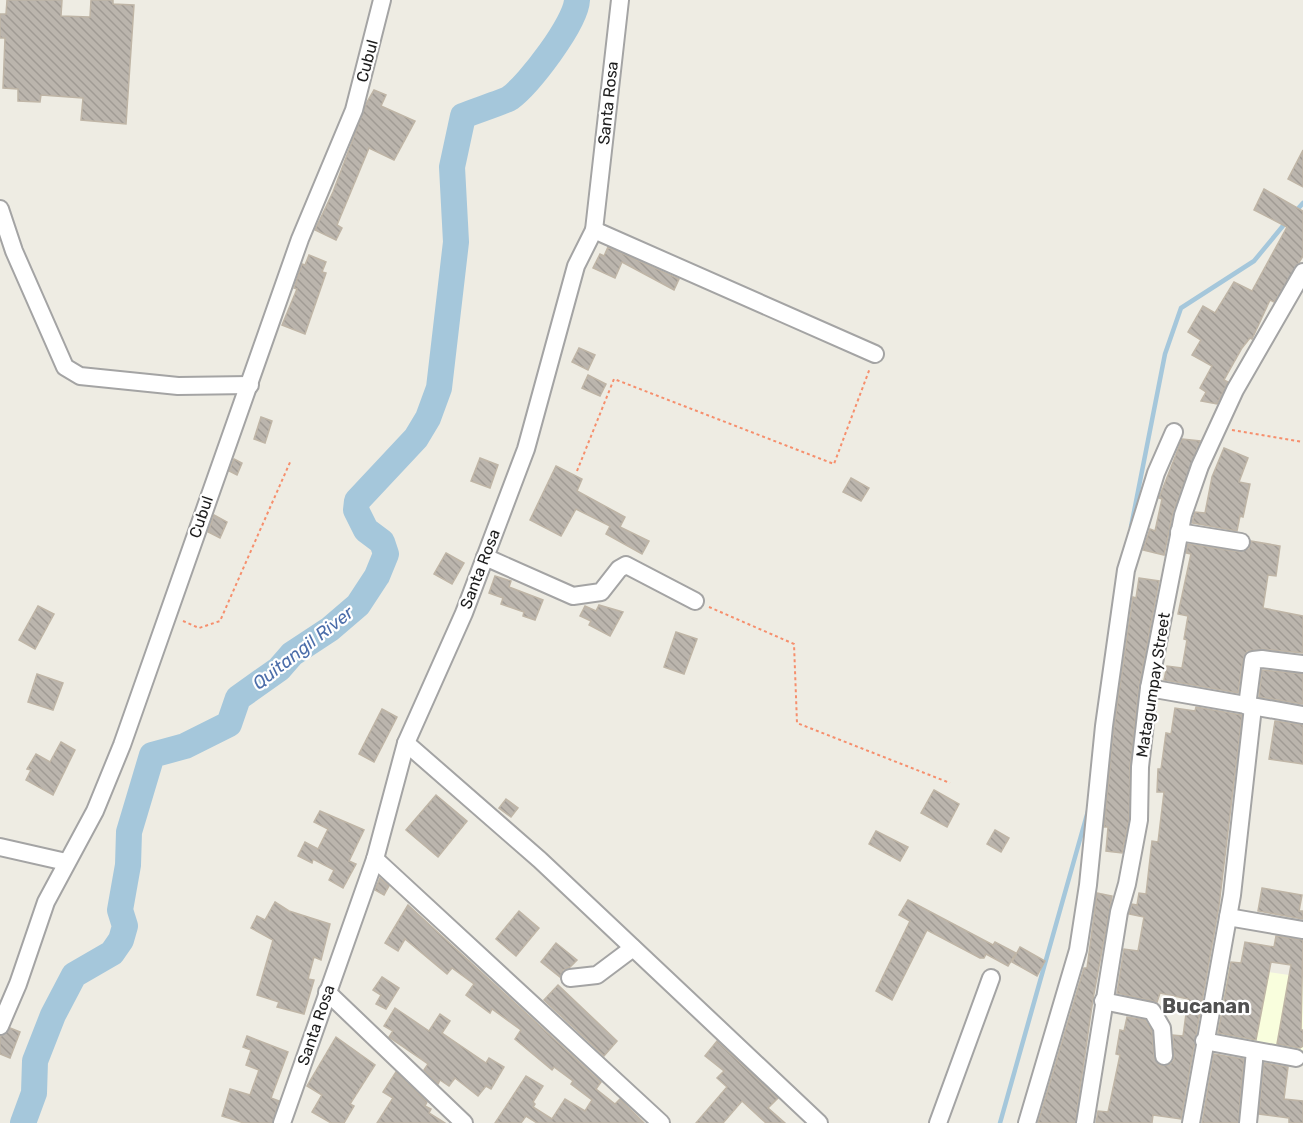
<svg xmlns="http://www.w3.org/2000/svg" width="1303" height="1123" viewBox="0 0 1303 1123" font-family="Rubik,sans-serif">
	<defs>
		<pattern id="building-back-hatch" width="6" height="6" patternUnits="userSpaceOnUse" patternTransform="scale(1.5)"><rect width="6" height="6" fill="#bbb5ad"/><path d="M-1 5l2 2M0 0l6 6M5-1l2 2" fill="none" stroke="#a09b94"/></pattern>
	</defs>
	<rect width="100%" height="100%" fill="#eeece3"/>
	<polygon fill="#f9fedd" points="1221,965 1303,977 1303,1066 1207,1048"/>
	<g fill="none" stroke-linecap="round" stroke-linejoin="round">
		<g stroke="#a5c7db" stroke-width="4.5">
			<polyline points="1295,212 1303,203"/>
			<polyline points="1131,527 1165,354 1181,308 1254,261 1287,221"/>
			<polyline points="1000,1123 1088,811"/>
		</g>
		<path stroke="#a5c7db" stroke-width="26" d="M23,1123L34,1093L35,1061L53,1015L74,975L112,953L121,940L125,926L120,910L128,865L129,832L152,755L185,746L229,724L238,698L279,669L292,654L330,629L358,605L377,576L386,554L382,542L366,530L356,510L357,501L416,438L428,418L439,388L456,242L452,167L463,116C472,112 506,101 510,98C529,84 576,23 577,0"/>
	</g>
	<g fill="url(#building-back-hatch)" stroke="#bfb5a6" stroke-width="1.5">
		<polygon points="7,0 62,0 61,16 90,17 91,0 113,0 113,4 134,5 126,124 81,120 83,98 41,95 40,102 18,101 18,89 3,88 5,38 0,38 0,14 6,14"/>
		<polygon points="374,90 386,95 381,106 415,121 394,160 369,148 337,225 342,228 336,240 315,230 333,192 367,102"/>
		<polygon points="1303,150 1303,187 1288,179"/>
		<polygon points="1264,189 1303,211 1303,256 1274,302 1270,300 1252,339 1250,338 1242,348 1224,380 1228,382 1217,404 1201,401 1206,392 1200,388 1212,366 1192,355 1201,340 1188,332 1203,306 1215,313 1234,282 1252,291 1287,227 1254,210"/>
		<polygon points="608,247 679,279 674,290 622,262 615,278 593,268 600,254 604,256"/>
		<polygon points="309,255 326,262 322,272 326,273 305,334 282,325 297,289 294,288 302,264 305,265"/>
		<polygon points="579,348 595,355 588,370 572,362"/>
		<polygon points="588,375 606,384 600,396 582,388"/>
		<polygon points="261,417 272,421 265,443 254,439"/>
		<polygon points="1182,439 1200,441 1173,512 1164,555 1143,550 1150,529 1155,531 1162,499 1159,498"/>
		<polygon points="1224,448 1248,458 1239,482 1250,484 1243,517 1240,516 1237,531 1192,523 1195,512 1205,513 1212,477"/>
		<polygon points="480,458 498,465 490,488 471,481"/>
		<polygon points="234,459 242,463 237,475 229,471"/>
		<polygon points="556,466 582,479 577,491 625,517 620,527 649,541 642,554 606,534 610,526 576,509 561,536 530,520"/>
		<polygon points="851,478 869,488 861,501 843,492"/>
		<polygon points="214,515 227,522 220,538 208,532"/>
		<polygon points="1251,541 1280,546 1276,576 1268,575 1263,608 1303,616 1303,653 1263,649 1247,651 1243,659 1238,693 1164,680 1167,666 1182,668 1187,640 1184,639 1188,616 1178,614 1191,554 1186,553 1188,544 1240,552 1249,549"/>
		<polygon points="446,553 464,563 452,584 434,574"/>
		<polygon points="495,576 511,581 509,587 543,600 535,620 523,616 524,612 501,604 503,598 489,593"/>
		<polygon points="1139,578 1159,581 1139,687 1130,766 1129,819 1122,853 1106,851 1108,827 1104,827 1114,727 1133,597 1136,598"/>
		<polygon points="599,605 623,612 610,636 589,625 591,621 580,616 585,606 596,611"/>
		<polygon points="38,606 54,614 35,649 19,640"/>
		<polygon points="676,632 697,639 684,674 664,667"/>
		<polygon points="1262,670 1303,674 1303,704 1259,697"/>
		<polygon points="37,674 63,683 53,710 28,702"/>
		<polygon points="1196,707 1242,715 1219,906 1181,1119 1153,1115 1152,1123 1096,1123 1098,1111 1108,1112 1120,1055 1116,1054 1120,1030 1124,1031 1127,1017 1145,1020 1152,1031 1154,1057 1160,1066 1169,1065 1174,1060 1173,1035 1183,1036 1188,999 1160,993 1157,1002 1117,993 1124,949 1138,951 1144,917 1129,914 1132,904 1137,905 1139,893 1146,894 1152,841 1158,842 1164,792 1157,792 1158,769 1161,769 1166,733 1171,734 1175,708 1195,711"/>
		<polygon points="382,709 397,717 374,762 359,754"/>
		<polygon points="1275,721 1303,725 1303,764 1269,759"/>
		<polygon points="61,742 75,750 53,795 26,780 31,770 27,769 36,754 50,762"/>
		<polygon points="934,790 959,804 947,827 921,813"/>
		<polygon points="436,795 467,821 438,857 406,830"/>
		<polygon points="506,799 518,808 511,817 499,808"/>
		<polygon points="320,811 364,830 349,861 356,864 343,888 329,880 334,870 313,859 312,863 298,856 305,842 318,849 328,829 314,822"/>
		<polygon points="995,830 1009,838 1001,852 987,844"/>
		<polygon points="876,831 908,847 900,861 869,844"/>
		<polygon points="380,878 389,886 384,895 375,890"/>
		<polygon points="1262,888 1302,895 1299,911 1303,911 1303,919 1258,911"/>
		<polygon points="1097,893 1112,896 1093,999 1075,1123 1038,1123 1084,968 1087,968"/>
		<polygon points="908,900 993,945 995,942 1016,953 1008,966 986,954 984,958 980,958 927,930 892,1000 876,991 910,921 899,915"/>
		<polygon points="275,902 289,911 330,924 321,960 314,957 308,979 314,980 304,1014 277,1007 279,1002 257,995 273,940 251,928 257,916 265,920"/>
		<polygon points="408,905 601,1082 596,1089 615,1104 620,1099 644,1123 537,1123 526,1116 521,1123 495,1123 526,1076 543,1086 533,1102 535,1104 533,1107 552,1119 565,1099 585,1111 592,1100 571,1084 573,1081 554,1067 552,1070 515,1039 521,1030 492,1009 490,1013 466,995 474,984 452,968 447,974 405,939 398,951 385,943"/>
		<polygon points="519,911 539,928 516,956 496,939"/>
		<polygon points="1276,936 1303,940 1301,1030 1303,1030 1303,1046 1300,1048 1277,1044 1291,965 1271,962 1256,1040 1218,1033 1231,962 1241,963 1245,942 1274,947"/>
		<polygon points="556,943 577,960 570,967 563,970 560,977 541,962"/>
		<polygon points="1020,947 1045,961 1037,976 1012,962"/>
		<polygon points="382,977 399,988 386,1009 376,1004 381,995 373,990"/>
		<polygon points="558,985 617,1041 604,1056 544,1000"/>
		<polygon points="395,1008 429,1031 440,1014 450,1021 442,1033 486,1063 489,1058 504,1067 491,1089 486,1086 478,1096 455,1078 449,1086 440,1080 438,1084 424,1070 428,1064 389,1037 393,1031 384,1026"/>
		<polygon points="10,1028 20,1032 10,1058 0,1054 0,1037"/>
		<polygon points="247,1036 288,1052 271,1098 279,1101 272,1123 244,1123 222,1116 230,1089 250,1095 259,1070 246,1065 251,1050 243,1047"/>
		<polygon points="336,1037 375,1065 350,1104 354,1106 344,1123 331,1123 312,1112 322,1095 307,1086"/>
		<polygon points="717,1041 778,1098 768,1108 785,1123 766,1123 742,1101 723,1123 696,1123 727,1087 717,1078 724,1071 705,1056"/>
		<polygon points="1214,1054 1244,1059 1238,1123 1202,1123"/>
		<polygon points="1264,1063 1288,1067 1284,1099 1303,1101 1303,1123 1289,1123 1289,1118 1259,1114"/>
		<polygon points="396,1072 427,1102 425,1106 431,1109 429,1113 445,1123 377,1123 393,1098 383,1092"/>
	</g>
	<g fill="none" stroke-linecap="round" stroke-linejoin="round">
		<defs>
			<g id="minor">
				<polyline points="0,209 14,251 65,367 80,376 178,386 250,385"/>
				<polyline points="594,230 875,354"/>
				<polyline points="1179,532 1241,542"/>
				<polyline points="485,557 573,596 601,592 619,569 626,565 695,601"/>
				<polyline points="1149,688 1303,715"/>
				<polyline points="1247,706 1253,660 1262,659 1303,664"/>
				<polyline points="406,743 540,860 819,1123"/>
				<polyline points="0,847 66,862"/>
				<polyline points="375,859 661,1123"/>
				<polyline points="1228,917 1303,930"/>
				<polyline points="570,978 597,975 633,948"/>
				<polyline points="327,992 464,1123"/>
				<polyline points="1103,1001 1152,1011 1162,1028 1164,1056"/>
				<polyline points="0,1026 18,984 46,902 95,811 122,745 300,239 354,110 382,0"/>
				<polyline points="1204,1041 1296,1058"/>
				<polyline points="282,1123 375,859 406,743 464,613 526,449 576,266 594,230 620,0"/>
				<polyline points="938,1123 991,978"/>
				<polyline points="1027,1123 1078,950 1088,885 1104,726 1126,570 1156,473 1174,432"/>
				<polyline points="1085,1123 1119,912 1127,884 1139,820 1140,767 1149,688 1183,515 1200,466 1235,390 1303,272"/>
				<polyline points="1191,1123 1232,895 1253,707"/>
				<polyline points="1248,1123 1255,1051"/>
			</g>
		</defs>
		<use href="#minor" stroke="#a4a4a4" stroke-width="20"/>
		<g stroke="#f68f6d" stroke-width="2" stroke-dasharray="3 3" stroke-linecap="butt">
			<polyline points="1232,430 1303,442"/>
			<polyline points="577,471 614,379 834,464 870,368"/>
			<polyline points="709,607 794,644 797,723 950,783"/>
			<polyline points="183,621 199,628 220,621 291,460"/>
		</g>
		<use href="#minor" stroke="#fff" stroke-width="16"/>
	</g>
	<g text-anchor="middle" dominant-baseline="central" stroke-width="4.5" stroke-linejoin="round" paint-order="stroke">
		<g font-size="16" fill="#1d1d1d" stroke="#fff">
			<text transform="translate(367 61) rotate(-75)">Cubul</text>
			<text transform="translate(608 103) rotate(-84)">Santa Rosa</text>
			<text transform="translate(201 517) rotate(-71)">Cubul</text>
			<text transform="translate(480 569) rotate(-69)">Santa Rosa</text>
			<text transform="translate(1153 685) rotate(-81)">Matagumpay Street</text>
			<text transform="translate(316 1025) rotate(-71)">Santa Rosa</text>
		</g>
		<g font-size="18" font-style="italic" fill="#4c6eaa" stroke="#fff">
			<text transform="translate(303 648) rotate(-38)">Quitangil River</text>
		</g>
		<g font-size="20" font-weight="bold" fill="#505050" stroke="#fff">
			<text x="1206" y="1006">Bucanan</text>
		</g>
	</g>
</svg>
